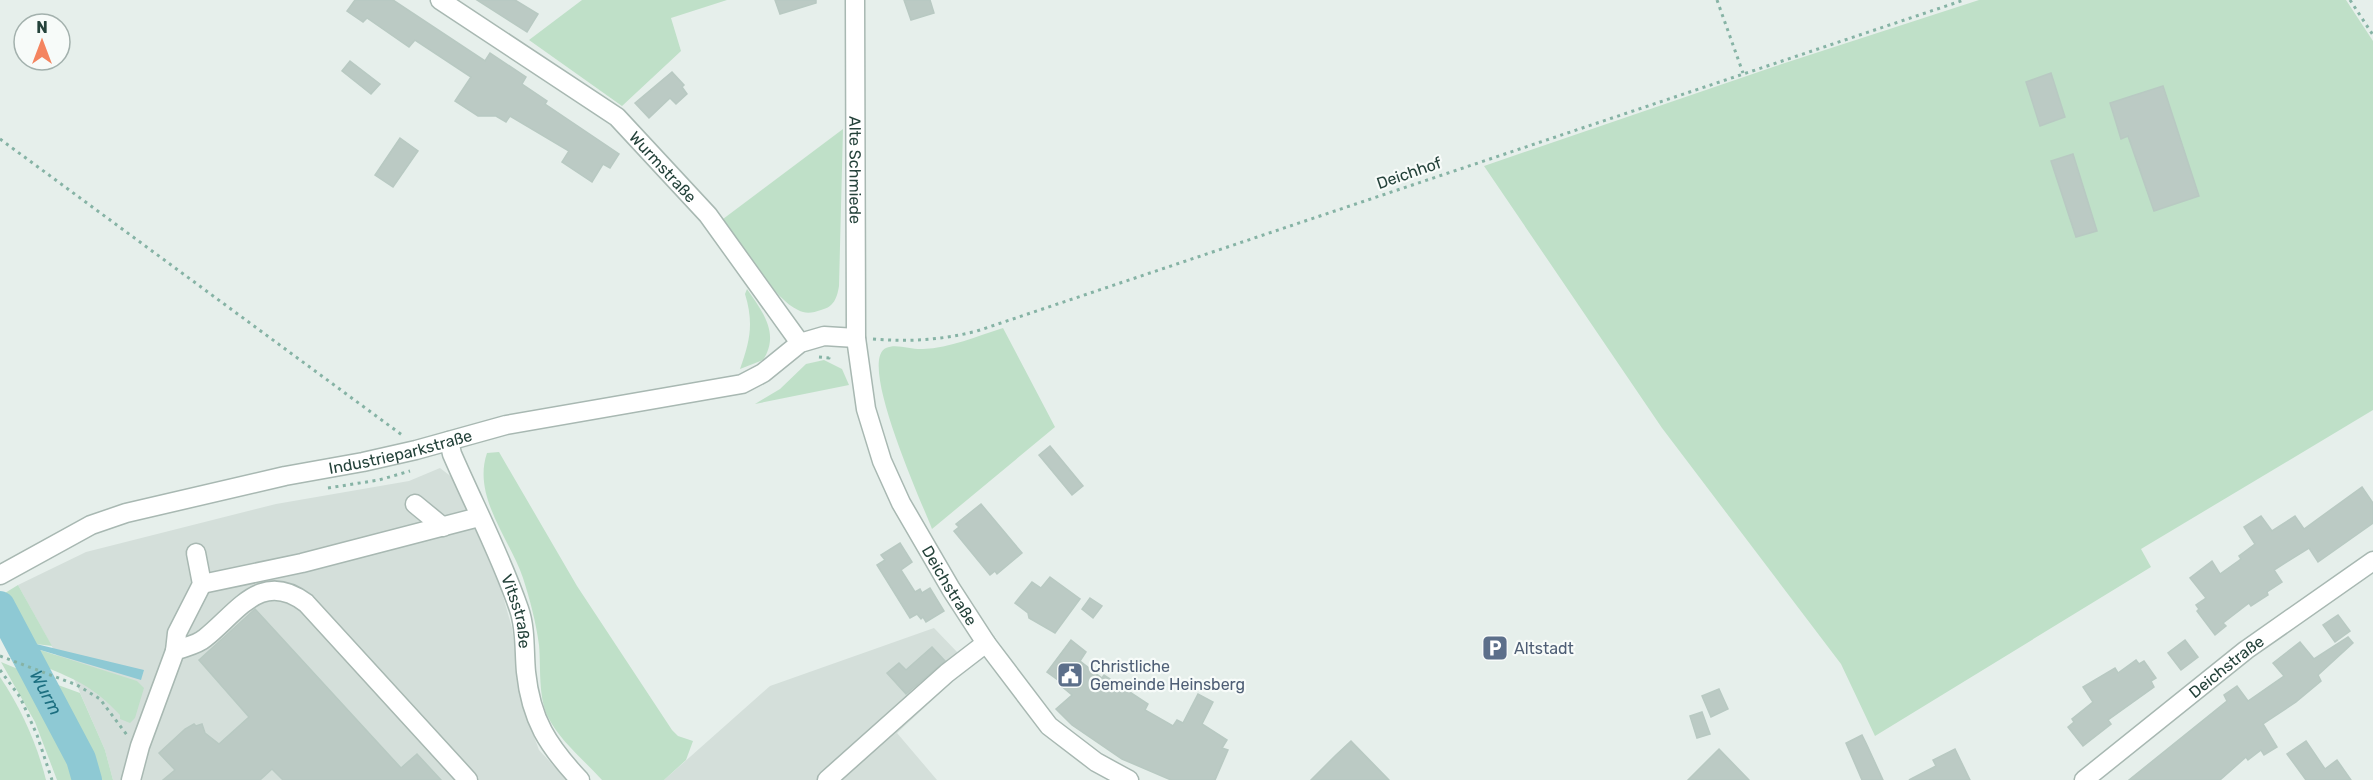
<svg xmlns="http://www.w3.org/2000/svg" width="2373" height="780" viewBox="0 0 2373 780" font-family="Rubik,sans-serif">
	<rect width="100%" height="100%" fill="#e6efeb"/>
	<g fill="#d4dfda">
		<polygon points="440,468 453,478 501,589 512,628 523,707 539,750 567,780 113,780 105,750 74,679 56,654 18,585 86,552 276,504 409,481"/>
		<polygon points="934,628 958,653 947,674 954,680 897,733 937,780 664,780 770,686"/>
	</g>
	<g fill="#bfe0c8">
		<polygon points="582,0 727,0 671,18 681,51 622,106 529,40"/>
		<polygon points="1979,0 2346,0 2373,41 2373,410 2141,549 2151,567 1875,736 1841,664 1662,428 1484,166 1776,66"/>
		<path d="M843,129L839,286C837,298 834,307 821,310C813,313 805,314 798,310C771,297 741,243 723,219Z"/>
		<path d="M747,289C763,312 780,334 763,360L740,369C750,341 754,323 745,294Z"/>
		<path d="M1003,328L1055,427L932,529C923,505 857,361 886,348C896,343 912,350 923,349C950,348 977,336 1003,328Z"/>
		<polygon points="824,360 842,369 849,385 755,404 780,389 806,364"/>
		<path d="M499,452L577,586L672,730L678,736L693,741L686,760L664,780H602C584,760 560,741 548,717C538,697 541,667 539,645C536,622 530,600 523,578C510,539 472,497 487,453Z"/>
		<polygon points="18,585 52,646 36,644 28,639 5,593"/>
		<path d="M37,649L137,681L144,688L135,718L130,723L120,719V715C94,687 77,680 43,666L36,653Z"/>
		<polygon points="1,662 30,674 47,710 73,780 57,780 35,722"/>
		<path d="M0,677C21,708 37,744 46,780H0Z"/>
		<polygon points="58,685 80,693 105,750 113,780 95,780"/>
	</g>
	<g fill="#8ec9d4">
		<polygon points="5,593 28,639 36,644 144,670 141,680 37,649 37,653 43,666 16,657 6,644 0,634 0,595"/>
		<polygon points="30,674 58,685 95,780 73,780 47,710"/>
	</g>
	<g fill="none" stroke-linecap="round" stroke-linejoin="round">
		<path stroke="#8ec9d4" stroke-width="30" id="s1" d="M0,606L81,759L87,780"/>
	</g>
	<g fill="#bbcac4" stroke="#b8c9c2" stroke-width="1.5">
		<polygon points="355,0 393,0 485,61 490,53 526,77 522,84 547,101 545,104 619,154 610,168 603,164 592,182 562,162 569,151 510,116 506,122 496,116 478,116 455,101 471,77 415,40 409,47 367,18 363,22 347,11"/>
		<polygon points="477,0 515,0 538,14 527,32"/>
		<polygon points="775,0 816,0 816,3 780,14"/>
		<polygon points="904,0 930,0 934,13 911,20"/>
		<polygon points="350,61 380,84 371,94 342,71"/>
		<polygon points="672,72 684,85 682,87 687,94 676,104 670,98 649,118 635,103"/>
		<polygon points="2051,73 2065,117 2040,126 2026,82"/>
		<polygon points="2163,86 2199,196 2154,211 2128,136 2121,139 2110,103"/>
		<polygon points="400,138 418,151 393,187 375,175"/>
		<polygon points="2073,154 2097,231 2076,237 2051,161"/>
		<polygon points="1050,446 1083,486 1072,495 1039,455"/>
		<polygon points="2362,487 2373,503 2373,523 2318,562 2309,548 2274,570 2282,582 2267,592 2268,595 2251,606 2249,603 2223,623 2226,626 2215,635 2197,611 2199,609 2196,605 2206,598 2190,578 2212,561 2220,574 2241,559 2239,556 2255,544 2244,527 2261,516 2272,531 2295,516 2304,529"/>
		<polygon points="981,504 1022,553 997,574 995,571 990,575 954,531 959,527 956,524"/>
		<polygon points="900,543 912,562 901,570 915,592 920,589 922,593 930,588 944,611 926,622 923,617 921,619 917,614 910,618 877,565 885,560 881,555"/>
		<polygon points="1050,577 1080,599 1055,633 1029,618 1028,613 1015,603 1032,582 1041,588"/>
		<polygon points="1090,598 1102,606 1093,618 1082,609"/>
		<polygon points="255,609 401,768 417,754 441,780 283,780 272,769 260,780 163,780 175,770 159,753 185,729 194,724 196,726 202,724 205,733 219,744 249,717 199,660"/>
		<polygon points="2338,615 2350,631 2335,642 2323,625"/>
		<polygon points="2348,637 2353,643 2318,675 2321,681 2296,702 2263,724 2277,747 2264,755 2261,750 2248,760 2246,757 2220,780 2129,780 2227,701 2224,695 2237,686 2248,701 2284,676 2273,663 2300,642 2314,659"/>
		<polygon points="1071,640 1086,652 1080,661 1102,678 1104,675 1148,704 1145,710 1173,726 1177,720 1183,723 1198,694 1213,702 1202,724 1227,740 1222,748 1228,750 1215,780 1171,780 1122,759 1072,725 1056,709 1072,695 1060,685 1062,683 1047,672"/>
		<polygon points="2185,640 2198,657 2181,670 2168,653"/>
		<polygon points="932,647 945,661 906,694 887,673 899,663 906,670"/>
		<polygon points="2136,660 2139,664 2144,661 2156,678 2151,681 2154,687 2108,720 2111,724 2083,746 2068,727 2074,722 2072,719 2093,702 2083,687 2115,668 2118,673"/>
		<polygon points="1719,689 1728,709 1711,717 1702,696"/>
		<polygon points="1702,712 1710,734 1697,738 1690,716"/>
		<polygon points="1862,735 1866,743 1883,780 1862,780 1846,743"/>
		<polygon points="1351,741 1389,780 1311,780 1336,755"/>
		<polygon points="2306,741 2325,769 2337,760 2351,780 2306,780 2287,754"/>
		<polygon points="1719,749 1749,780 1688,780"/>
		<polygon points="1955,749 1970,780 1909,780 1936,766 1933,760"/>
	</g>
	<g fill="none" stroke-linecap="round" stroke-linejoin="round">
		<defs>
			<g id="minor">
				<path id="s2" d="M440,0L617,117L708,215L800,343"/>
				<path id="s3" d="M855,0L856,338L866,409L882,461L901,503L951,589L986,643L1049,726L1096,762L1129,780"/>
				<path id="s4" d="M449,441L452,454C474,505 501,556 519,609C526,629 524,651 526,672C531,720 548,746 580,780"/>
				<polyline points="415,504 443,527"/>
				<path id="s5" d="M0,575L91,525L126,513L285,476L363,462L416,450L506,425L742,384L763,373L800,343L824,336L856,338"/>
				<polyline points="202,584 302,563 479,517"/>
				<polyline points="175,651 177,633 202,584 196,553"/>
				<path d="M131,780L140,746L175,651C184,647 197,645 205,638C237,613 261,569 306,603L468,780"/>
				<polyline points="827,780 947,673 986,643"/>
				<path id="s6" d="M2084,780L2246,650L2373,561"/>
			</g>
		</defs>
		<use href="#minor" stroke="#a8b8b2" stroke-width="21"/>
		<g stroke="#86b3a5" stroke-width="3" stroke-dasharray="3 4.5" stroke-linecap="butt">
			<polyline points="1717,0 1743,73"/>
			<polyline points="2350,0 2373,35"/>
			<polyline points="0,139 402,435"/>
			<path d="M873,339C909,342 942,340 977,331L1964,0"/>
			<polyline points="819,357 829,358 828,354"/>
			<polyline points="328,488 379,480 410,471"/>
			<polyline points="0,656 77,685 100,699 127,735"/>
			<polyline points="0,670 20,697 37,735 52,780"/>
		</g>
		<use href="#minor" stroke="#fff" stroke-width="18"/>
	</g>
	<defs>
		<symbol id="parking-square" viewBox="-11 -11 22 22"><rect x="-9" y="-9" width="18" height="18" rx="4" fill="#5c6f8a" stroke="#f7fbf9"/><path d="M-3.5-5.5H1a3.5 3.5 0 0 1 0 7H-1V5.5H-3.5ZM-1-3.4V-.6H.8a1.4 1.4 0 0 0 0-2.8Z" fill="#fff"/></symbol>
		<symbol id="civic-square" viewBox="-11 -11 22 22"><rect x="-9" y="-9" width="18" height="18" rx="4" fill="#5c6f8a" stroke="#f7fbf9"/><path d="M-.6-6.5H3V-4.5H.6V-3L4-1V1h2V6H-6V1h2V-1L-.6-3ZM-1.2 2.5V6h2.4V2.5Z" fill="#fff"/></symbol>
	</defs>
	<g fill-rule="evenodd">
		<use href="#parking-square" x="1480" y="633" width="30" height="30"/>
		<use href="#civic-square" x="1055" y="660" width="30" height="30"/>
	</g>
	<g text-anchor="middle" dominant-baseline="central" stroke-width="4.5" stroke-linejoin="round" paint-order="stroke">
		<g font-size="16" fill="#24423a" stroke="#f7fbf9">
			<text stroke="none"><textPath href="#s2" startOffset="280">Wurmstraße</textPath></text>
			<text stroke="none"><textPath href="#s3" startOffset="170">Alte Schmiede</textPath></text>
			<text transform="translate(1409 173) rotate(-19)">Deichhof</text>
			<text stroke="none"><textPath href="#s5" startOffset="422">Industrieparkstraße</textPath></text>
			<text stroke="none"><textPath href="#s3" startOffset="606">Deichstraße</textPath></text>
			<text stroke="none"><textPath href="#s4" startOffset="184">Vitsstraße</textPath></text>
			<text stroke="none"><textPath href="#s6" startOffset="182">Deichstraße</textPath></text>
		</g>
		<g font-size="16" fill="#4e5e75" stroke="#f7fbf9" text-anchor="start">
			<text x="1514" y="648">Altstadt</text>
			<text x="1090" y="666">Christliche<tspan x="1090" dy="18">Gemeinde Heinsberg</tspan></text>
		</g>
		<g font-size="18" font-style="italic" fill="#1c6f80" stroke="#f7fbf9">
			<text stroke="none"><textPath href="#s1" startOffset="98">Wurm</textPath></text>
		</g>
	</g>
	<g transform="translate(42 42)"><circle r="28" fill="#f7fbf9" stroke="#a3b1ad" stroke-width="1.5"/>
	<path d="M0-4.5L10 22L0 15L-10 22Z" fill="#f4845f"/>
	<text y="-9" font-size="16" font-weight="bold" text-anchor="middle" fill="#24423a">N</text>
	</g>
</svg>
